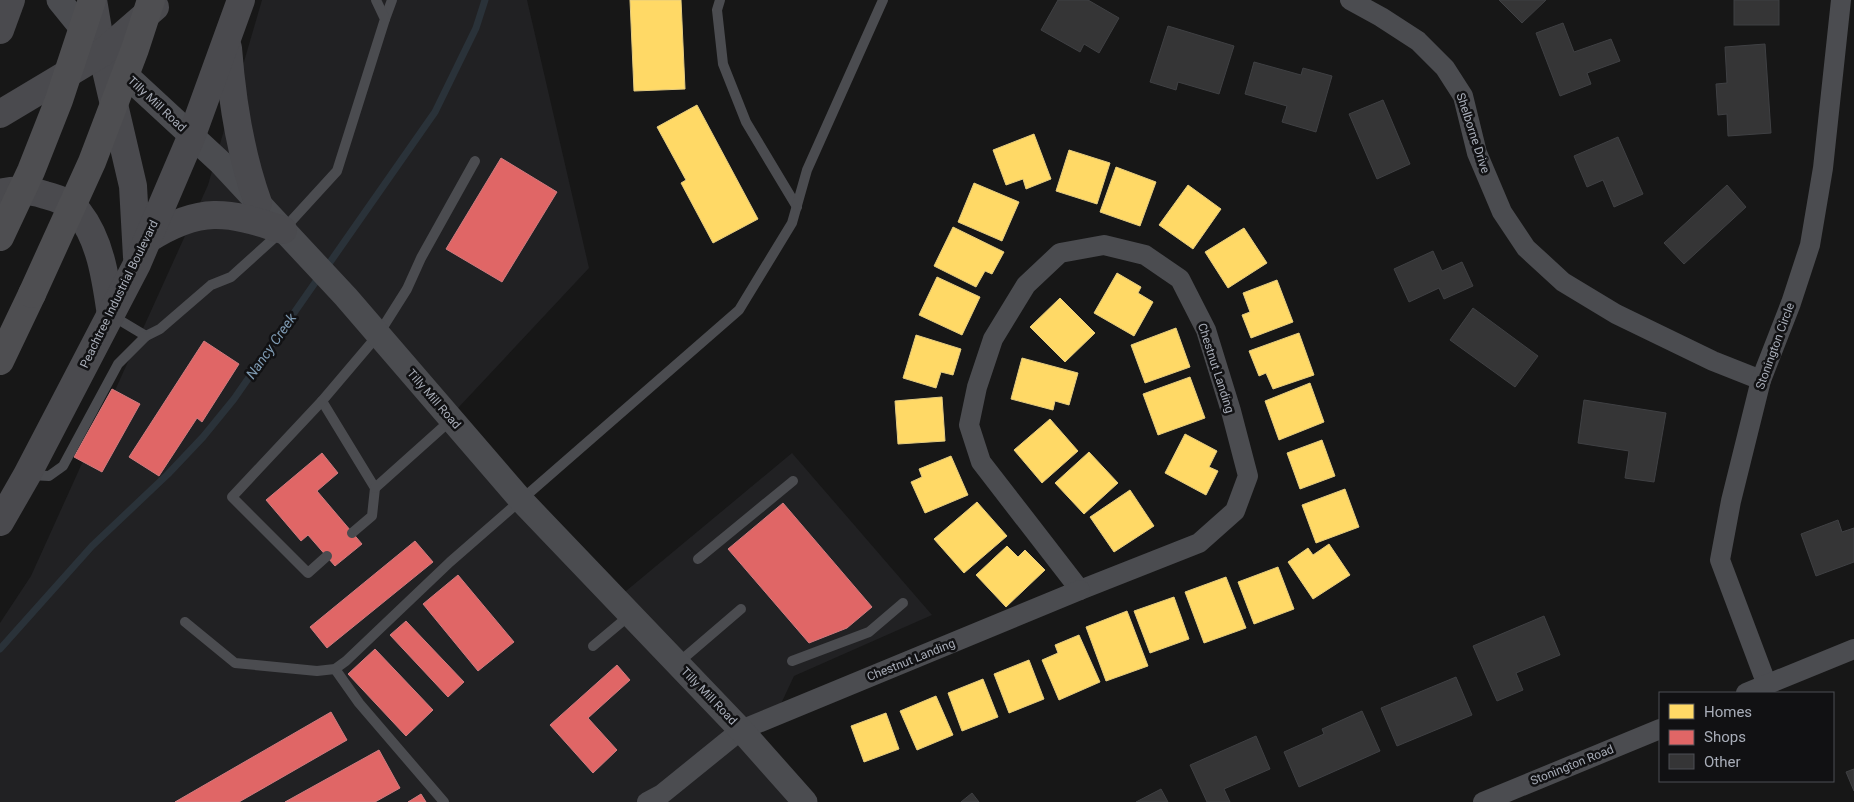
<svg xmlns="http://www.w3.org/2000/svg" width="1854" height="802" viewBox="0 0 1854 802" font-family="Roboto,sans-serif">
	<rect width="100%" height="100%" fill="#171717"/>
	<polygon fill="#212123" points="262,0 527,0 589,268 443,424 614,601 792,453 932,615 794,676 779,708 737,735 801,802 0,802 0,623 31,576 208,185"/>
	<g fill="#ffd966" stroke="#e5cc7f">
		<polygon points="630,0 681,0 685,89 634,91"/>
		<polygon points="697,105 758,219 713,243 681,183 686,180 657,127"/>
		<polygon points="1034,134 1051,179 1026,189 1023,179 1006,185 993,150"/>
		<polygon points="1069,150 1110,163 1097,204 1056,191"/>
		<polygon points="1116,167 1156,182 1140,226 1100,212"/>
		<polygon points="974,183 1019,202 1002,241 958,222"/>
		<polygon points="1188,185 1221,209 1193,249 1159,225"/>
		<polygon points="953,227 1004,252 992,274 985,271 976,287 934,266"/>
		<polygon points="1244,228 1267,263 1228,288 1205,252"/>
		<polygon points="1117,273 1141,287 1138,293 1153,302 1134,336 1094,313"/>
		<polygon points="937,277 980,297 962,335 919,315"/>
		<polygon points="1277,280 1293,322 1251,338 1242,315 1250,312 1243,293"/>
		<polygon points="1060,298 1095,333 1065,362 1030,327"/>
		<polygon points="1176,328 1190,367 1145,383 1131,345"/>
		<polygon points="1299,333 1314,375 1273,389 1266,373 1259,376 1249,351"/>
		<polygon points="916,335 961,349 953,375 941,372 936,388 903,378"/>
		<polygon points="1022,358 1078,373 1069,405 1055,401 1053,410 1011,399"/>
		<polygon points="1190,377 1205,418 1158,435 1143,394"/>
		<polygon points="1310,383 1324,422 1279,440 1265,401"/>
		<polygon points="942,397 945,441 898,444 895,401"/>
		<polygon points="1050,419 1078,451 1042,483 1014,450"/>
		<polygon points="1185,434 1217,451 1209,467 1218,471 1206,495 1165,473"/>
		<polygon points="1322,440 1335,476 1300,489 1287,453"/>
		<polygon points="1089,452 1118,483 1084,514 1055,483"/>
		<polygon points="951,456 968,495 925,513 911,482 922,477 919,469"/>
		<polygon points="1345,489 1359,527 1316,543 1302,505"/>
		<polygon points="1130,490 1154,526 1114,552 1090,517"/>
		<polygon points="977,502 1007,536 964,573 934,539"/>
		<polygon points="1329,544 1350,575 1313,599 1288,562 1308,548 1313,555"/>
		<polygon points="1007,546 1018,557 1025,550 1045,570 1006,607 976,575"/>
		<polygon points="1278,567 1294,609 1254,624 1238,582"/>
		<polygon points="1226,577 1246,628 1204,643 1185,592"/>
		<polygon points="1174,597 1189,639 1150,653 1134,611"/>
		<polygon points="1127,611 1148,666 1106,681 1086,627"/>
		<polygon points="1079,635 1100,682 1059,700 1042,660 1058,653 1055,645"/>
		<polygon points="1029,660 1044,699 1009,713 994,674"/>
		<polygon points="983,679 998,717 962,731 948,693"/>
		<polygon points="936,696 953,735 917,750 900,711"/>
		<polygon points="886,713 899,749 864,762 851,726"/>
	</g>
	<g fill="#e06666" stroke="#cf7b7f">
		<polygon points="501,158 557,192 502,282 446,249"/>
		<polygon points="204,341 239,364 202,422 197,418 159,476 129,457"/>
		<polygon points="112,389 140,404 102,472 74,457"/>
		<polygon points="322,453 338,473 317,491 362,544 335,566 308,535 301,541 266,500"/>
		<polygon points="783,503 872,607 847,628 809,643 728,549"/>
		<polygon points="415,541 433,562 327,648 310,627"/>
		<polygon points="458,575 514,642 478,671 423,604"/>
		<polygon points="406,621 464,682 448,697 390,635"/>
		<polygon points="375,649 433,710 406,736 348,674"/>
		<polygon points="617,665 630,680 588,718 617,750 593,773 550,725"/>
		<polygon points="331,712 347,740 239,802 175,802"/>
		<polygon points="379,750 400,788 375,802 285,802"/>
		<polygon points="421,794 426,802 408,802"/>
	</g>
	<g fill="none" stroke-linecap="round" stroke-linejoin="round">
		<g stroke="#2a3239" stroke-width="7">
			<polyline points="326,268 435,112 476,28 485,0"/>
			<polyline points="0,649 92,546 168,474 203,437 234,399 319,277"/>
		</g>
	</g>
	<g fill="#353536" stroke="#3f4043">
		<polygon points="1058,0 1088,0 1119,18 1099,53 1084,44 1080,52 1041,30"/>
		<polygon points="1499,0 1546,0 1522,23"/>
		<rect x="1734" y="0" width="45" height="25"/>
		<polygon points="1563,23 1574,52 1611,39 1620,61 1587,73 1591,84 1560,96 1536,33"/>
		<polygon points="1168,26 1234,46 1219,94 1178,82 1176,90 1150,82"/>
		<polygon points="1765,44 1771,133 1728,136 1727,114 1718,115 1716,84 1727,83 1725,47"/>
		<polygon points="1254,62 1301,75 1303,68 1332,76 1316,132 1282,122 1287,106 1245,94"/>
		<polygon points="1383,100 1410,164 1377,179 1349,114"/>
		<polygon points="1618,137 1643,194 1614,207 1603,180 1587,187 1574,156"/>
		<polygon points="1727,185 1746,207 1684,264 1664,243"/>
		<polygon points="1433,251 1442,271 1462,262 1473,286 1444,299 1439,288 1409,302 1394,269"/>
		<polygon points="1473,308 1538,356 1515,387 1450,340"/>
		<polygon points="1584,400 1666,413 1654,482 1625,478 1629,451 1578,443"/>
		<polygon points="1838,520 1842,532 1854,528 1854,562 1816,576 1801,534"/>
		<polygon points="1544,616 1560,655 1516,673 1523,690 1497,701 1473,646"/>
		<polygon points="1456,677 1472,715 1397,746 1381,708"/>
		<polygon points="1362,711 1380,751 1299,787 1284,752 1324,734 1322,729"/>
		<polygon points="1256,736 1270,769 1224,789 1230,802 1207,802 1190,765"/>
		<polygon points="1854,769 1854,791 1846,772"/>
		<polygon points="1161,789 1168,802 1136,802"/>
		<polygon points="972,793 979,802 961,802"/>
	</g>
	<g fill="none" stroke-linecap="round" stroke-linejoin="round">
		<g stroke="#4b4c50" stroke-width="10">
			<polyline points="720,0 717,10 723,64 746,122 797,207"/>
			<polyline points="385,19 392,0"/>
			<polyline points="111,315 146,336 160,329 211,285 231,277 283,230 337,171 385,19 376,0"/>
			<polyline points="322,401 375,488 372,516 352,533"/>
			<polyline points="30,475 49,476 63,466 118,364 146,336"/>
			<polyline points="375,488 451,420"/>
			<polyline points="327,556 308,573 232,497 322,401 378,335 407,289 421,258 475,161"/>
			<polyline points="698,559 793,481"/>
			<polyline points="185,622 235,663 317,671 335,669 346,661 450,562 739,310 792,223 807,170 883,0"/>
			<polyline points="593,646 630,615"/>
			<polyline points="792,661 869,632 903,603"/>
			<polyline points="678,663 741,609"/>
			<polyline points="335,669 359,703 444,802"/>
		</g>
		<g stroke="#4b4c50" stroke-width="20">
			<polyline points="1350,0 1381,17 1418,41 1445,68 1463,96 1477,153 1502,212 1526,248 1563,282 1616,314 1713,361 1761,380"/>
			<polygon points="1104,245 1145,255 1180,279 1206,330 1231,411 1248,476 1235,511 1199,543 1080,590 981,462 969,425 977,387 993,339 1026,285 1060,253"/>
			<polyline points="1767,685 1720,560 1731,501 1761,380 1791,303 1810,245 1823,168 1841,0"/>
			<polyline points="1746,693 1854,649"/>
			<polyline points="647,802 662,794 741,730 1080,590"/>
			<polyline points="1483,802 1660,729"/>
		</g>
		<polyline stroke="#4b4c50" stroke-width="25" points="59,0 102,53 220,162 346,297 521,500 741,730 805,802"/>
		<g stroke="#4a4a4e" stroke-width="28">
			<polyline points="93,0 102,53 133,186 137,257"/>
			<polyline points="0,30 11,0"/>
			<path d="M228,48C232,101 240,153 258,203"/>
			<polyline points="0,114 102,53 155,7"/>
			<path d="M0,193C15,189 30,190 45,195C57,198 71,203 79,213C101,241 106,281 111,315"/>
			<path d="M148,239C200,206 227,211 283,230"/>
			<polyline points="0,522 27,475 137,264 192,135 241,0"/>
		</g>
		<polyline stroke="#4e4e51" stroke-width="28" points="0,361 32,294"/>
		<g stroke="#4e4e51" stroke-width="28">
			<polyline points="0,237 31,171 59,100 92,0"/>
			<polyline points="32,294 92,162 135,49 151,0"/>
		</g>
	</g>
	<g text-anchor="middle" dominant-baseline="central" stroke-width="5" stroke-linejoin="round" paint-order="stroke">
		<g font-size="12" fill="#a8adb8" stroke="#111113">
			<text transform="translate(157 104) rotate(43)">Tilly Mill Road</text>
			<text transform="translate(1473 133) rotate(72)">Shelborne Drive</text>
			<text transform="translate(119 294) rotate(-64)">Peachtree Industrial Boulevard</text>
			<text transform="translate(1775 346) rotate(-70)">Stonington Circle</text>
			<text transform="translate(1216 368) rotate(72)">Chestnut Landing</text>
			<text transform="translate(434 399) rotate(49)">Tilly Mill Road</text>
			<text transform="translate(911 660) rotate(-22)">Chestnut Landing</text>
			<text transform="translate(709 696) rotate(46)">Tilly Mill Road</text>
			<text transform="translate(1572 765) rotate(-22)">Stonington Road</text>
		</g>
		<g font-size="14" font-style="italic" fill="#7f9bb3" stroke="#111113">
			<text transform="translate(271 346) rotate(-55)">Nancy Creek</text>
		</g>
	</g>
	<rect x="1659" y="692" width="175" height="90" fill="#111113" stroke="#4d4f55"/>
	<rect x="1669" y="704" width="25" height="15" fill="#ffd966" stroke="#4d4f55"/>
	<text x="1704" y="717" font-size="15" fill="#a8adb8">Homes</text>
	<rect x="1669" y="730" width="25" height="15" fill="#e06666" stroke="#4d4f55"/>
	<text x="1704" y="742" font-size="15" fill="#a8adb8">Shops</text>
	<rect x="1669" y="754" width="25" height="15" fill="#353536" stroke="#4d4f55"/>
	<text x="1704" y="767" font-size="15" fill="#a8adb8">Other</text>
</svg>
